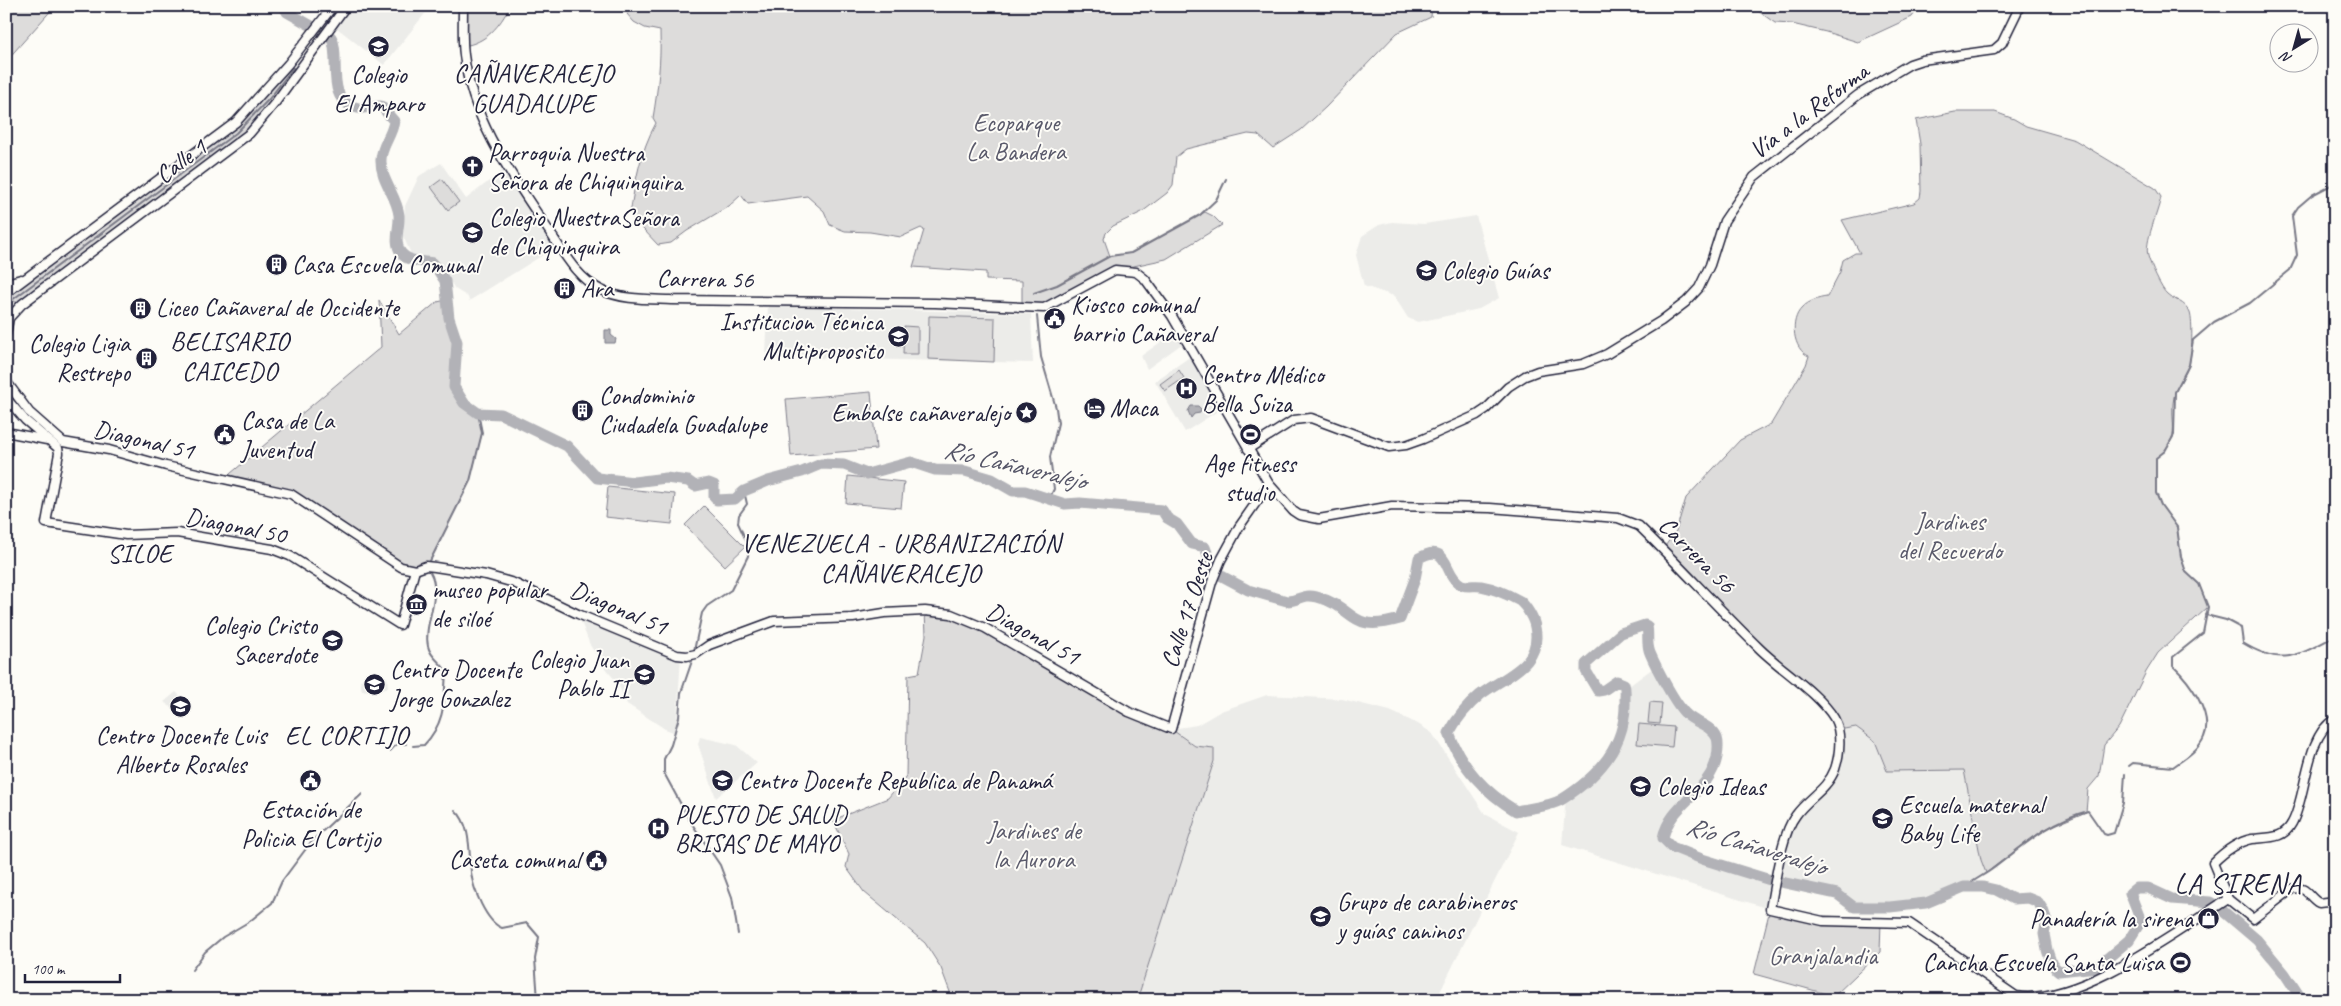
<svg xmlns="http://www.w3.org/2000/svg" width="2341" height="1006" viewBox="0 0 2341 1006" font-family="Caveat,sans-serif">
	<rect width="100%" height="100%" fill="#fdfcf7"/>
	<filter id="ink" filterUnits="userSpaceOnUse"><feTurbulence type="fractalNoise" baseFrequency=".02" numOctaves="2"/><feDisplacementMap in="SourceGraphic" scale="10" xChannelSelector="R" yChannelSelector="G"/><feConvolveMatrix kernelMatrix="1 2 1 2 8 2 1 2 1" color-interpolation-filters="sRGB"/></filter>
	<g filter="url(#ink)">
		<g fill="#ecece9">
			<polygon points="346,6 463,6 463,10 427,11 384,65 332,24"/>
			<polygon points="441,163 466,199 502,171 554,248 469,301 468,297 455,289 440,265 424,257 412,256 403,236 405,206 419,176"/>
			<polygon points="1476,216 1499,298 1479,309 1418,322 1408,318 1394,296 1364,286 1356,255 1362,236 1379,225 1392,222 1424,224"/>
			<polygon points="768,303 782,306 1031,314 1033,363 766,357"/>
			<polygon points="1179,329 1186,341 1147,369 1141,356"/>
			<polygon points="1194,354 1224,407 1185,432 1155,381"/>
			<polygon points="578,614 681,656 676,733 665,729 627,704 617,682 603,666 590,645"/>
			<polygon points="1657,665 1676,702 1685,714 1708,727 1717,738 1718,746 1711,774 1702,788 1680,806 1666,826 1663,839 1672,847 1690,855 1775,880 1790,824 1835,769 1838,730 1856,727 1875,741 1887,771 1964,769 1981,860 1986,873 1964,887 1926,903 1890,907 1854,907 1837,894 1775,881 1770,909 1562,845 1566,796 1597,773 1610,758 1625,716 1625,689"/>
			<polygon points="387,677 388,688 362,691 360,680"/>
			<polygon points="176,692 193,709 186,719 164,702"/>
			<polygon points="1267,695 1342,699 1390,711 1418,724 1432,733 1485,814 1519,832 1436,1000 1137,1000 1214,761 1214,748 1195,746 1171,729 1197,725 1221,711"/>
			<polygon points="700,737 736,745 757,763 716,798 698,744"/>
			<polygon points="2084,985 2094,1000 2014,1000 2016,996 2028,998"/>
		</g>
		<g fill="#dddcdb" stroke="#807f8b">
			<polygon points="6,6 55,6 6,61"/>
			<path d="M463,6H510C500,26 486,43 463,46Z"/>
			<path d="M633,6H1432L1431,17L1397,33L1326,107L1301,130L1273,148L1258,135L1248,134L1186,149L1176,157L1173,185L1167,193L1142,212L1113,226L1106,233L1104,239L1110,256L1131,253L1205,212L1213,216L1222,225L1166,259L1115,270L1053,305L1022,307V281L986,280V272L913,267L924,230L921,228L901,237L870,232L845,231L830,225L824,211L807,196L748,204L741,195L729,206L687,231L671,243L658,245L630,215C635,182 640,152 656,123L653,118C658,88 661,61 660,31L645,28L634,22L627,14Z"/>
			<polygon points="1751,6 1920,6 1912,17 1858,42 1826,32 1792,24 1775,23"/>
			<polygon points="288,64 297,71 250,133 19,304 12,300 11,292 236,122"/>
			<path d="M1955,112H1995L2014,119L2026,126L2075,140L2155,188L2161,197C2158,213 2144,242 2148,256C2150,264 2161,289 2167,294C2175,301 2185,301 2190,313C2193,322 2192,355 2189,365C2186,375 2178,383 2175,393C2167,421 2185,436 2156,458V493L2161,505L2177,527L2181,557L2186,572L2199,584L2208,607L2158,653L2146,672L2119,727L2104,745L2099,776L2088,789L2086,812L2043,830L1986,873L1981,860L1964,770L1887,771L1875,741L1856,727L1838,730L1834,718L1663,549L1676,531L1686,498L1740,440L1771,424L1806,365L1809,356C1793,350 1789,320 1802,308C1808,301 1819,298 1827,297L1840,272L1843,260L1855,253H1860L1842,220L1914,203L1920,198L1921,191L1920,144L1916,120Z"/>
			<polygon points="442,179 459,202 448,210 431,187"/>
			<path d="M379,300L399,334L437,302L447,300C447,315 453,326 457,341C466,377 437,382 478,413L482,433L470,481L429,563L407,569L291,494L224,479L381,347Z"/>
			<polygon points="929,316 995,318 994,362 928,359"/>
			<polygon points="904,326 918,327 918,354 903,354"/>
			<polygon points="1179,370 1184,378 1165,391 1160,384"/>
			<polygon points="871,392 876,449 791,456 786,399"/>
			<polygon points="848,476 904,482 901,508 846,503"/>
			<polygon points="608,487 675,494 672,524 605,517"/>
			<polygon points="704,506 745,547 725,566 685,525"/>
			<polygon points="925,611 951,614 985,628 1129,712 1171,729 1195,746 1214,748 1214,761 1137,1000 953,1000 941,968 925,943 864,892 846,867 849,854 833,820 888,798 906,776 908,675 919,673 926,635"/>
			<polygon points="1650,702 1662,703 1660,724 1648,723"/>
			<polygon points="1639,724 1674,727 1672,747 1637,744"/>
			<polygon points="1770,909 1813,919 1881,922 1880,952 1834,996 1754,974"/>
		</g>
		<g fill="#b2b2b7" stroke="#787885">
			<polygon points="605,330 611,330 611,335 616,339 615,343 605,343"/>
			<polygon points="1191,406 1198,406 1201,409 1200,413 1194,414 1191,418 1188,411"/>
		</g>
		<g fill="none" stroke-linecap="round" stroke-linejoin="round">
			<g stroke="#787885" stroke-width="2">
				<polyline points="1034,293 1057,285 1110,256 1131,253 1200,215 1216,200 1226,179"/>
				<polyline points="12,300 236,133 269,99 293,68"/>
				<polyline points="1037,316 1041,357 1056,408 1058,423 1050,457 1054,489 1049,499"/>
				<polyline points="429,563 470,481 482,433 478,413"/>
				<path d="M2206,615L2226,620L2241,628L2243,643C2282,667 2298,656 2335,636"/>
				<polyline points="694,651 702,613 707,606 731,590 748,556 749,547 738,523 739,515 747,504 744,491"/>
				<polyline points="693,658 681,693 679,717 671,745 664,759 664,773 690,821 720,865 732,897 738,934"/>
				<path d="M413,746L424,745C446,722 444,700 446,671C441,662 430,657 428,646C423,623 443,594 430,572"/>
				<polyline points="390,751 397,744 406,744"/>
				<path d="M2129,766L2133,763L2173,767C2184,759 2199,750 2204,737C2214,714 2189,681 2173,666V657L2203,633L2208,607L2199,584L2186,572L2181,557L2177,527L2161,505L2156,493V458L2165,451L2174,435L2175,392L2189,365L2193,340L2214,322L2250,303L2290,270L2297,255L2292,216L2298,207L2312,195L2335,183"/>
				<path d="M455,810C471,824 469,852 471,872C473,889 486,922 502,928L527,923L539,937L535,959L538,1000"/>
				<path d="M1964,887C1973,881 1982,876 1991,870C2022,847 2049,821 2088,811L2104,834L2107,835L2114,833L2123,803L2125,774"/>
				<polyline points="192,970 205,952 223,937 250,921 272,903 282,881 311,842 362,794"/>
			</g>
			<path stroke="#b2b2b7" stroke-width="11" d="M284,6L287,12L331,37C342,57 323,101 358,108C366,109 372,106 381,106L394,121C392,136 381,146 381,160C380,179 397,196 399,215C400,228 393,241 401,253C408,262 422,261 433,263L445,281L449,318L457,342L454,387L464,403L478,413L501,414L567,446L597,478L634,482L666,478L688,481L695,486L709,483L714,485V497L717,500L735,499L744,491L768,481L802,472L821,464L844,465L867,474L911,462L935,470L965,471L992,479L1013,491H1025L1065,504L1080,503L1162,510L1167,518L1177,524L1192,544L1205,547L1210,561L1220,575L1248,590L1287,601C1299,601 1303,593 1317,597C1357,607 1347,634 1400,619L1415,579L1419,558C1450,540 1443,577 1462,585C1468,587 1475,585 1481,586C1493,588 1509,595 1520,601C1526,606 1534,619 1535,627C1543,666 1504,676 1480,695C1467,706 1457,718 1449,733C1460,766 1486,793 1516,811C1529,808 1549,807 1561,800C1598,777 1627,746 1625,699C1625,694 1626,690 1624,684L1617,681L1604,690L1598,691L1586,671V664L1621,633L1645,625L1647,626C1649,635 1646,644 1650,653C1656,667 1676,706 1687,715C1697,724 1711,725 1717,738C1719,744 1718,751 1717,757C1710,793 1670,803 1663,838L1672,847L1702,859L1767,879L1837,894L1854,907H1890L1926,903L1964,887H1983L1996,890L2013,899L2028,898L2038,902L2043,910L2047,921L2044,934L2047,950L2052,965L2059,971L2097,967L2129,940L2141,921L2130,893L2136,888H2148L2172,899L2210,902L2217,906L2257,940L2285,974L2302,1000"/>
			<defs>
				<g id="secondary">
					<path d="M463,6C463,22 462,40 464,55C472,121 511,174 547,228C562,250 576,278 601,290C622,300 648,299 671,300L935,303L1044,308L1115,270L1136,272L1145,279L1172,316L1269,484L1293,511L1299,515L1319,519L1392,506L1490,508L1618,518L1639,526C1680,566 1718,608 1759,648C1780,669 1819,693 1834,718C1842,732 1840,754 1835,769C1827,790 1808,798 1796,815C1781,834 1775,884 1770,909L1823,921L1909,923L2016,996C2078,1006 2176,932 2228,899"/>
					<polyline points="6,283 21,279"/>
					<polyline points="6,293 236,122 288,64 333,6"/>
					<polyline points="6,308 9,318 6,334"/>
					<polyline points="9,318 22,304 250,133 275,103 346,6"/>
					<polyline points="6,381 29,412 63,442 109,450 166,466 291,494 401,567 415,570 426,566 435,567 486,575 514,583 578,614 677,655 687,656 696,654 709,645 774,621 853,618 884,613 925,611 951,614 985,628 1129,712 1171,729 1212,582 1221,560 1239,527 1269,484"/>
					<polyline points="6,398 25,420 58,448 59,453 46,523 126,535 177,533 272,549 290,556 400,625 415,570"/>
					<polyline points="6,432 47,440"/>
					<polyline points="1248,449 1294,420 1311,418 1389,447 1406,445 1423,439 1477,415 1486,409 1508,387 1525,376 1538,371 1583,364 1607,354 1661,321 1686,302 1699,288 1710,265 1724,221 1754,177 1858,95 1910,64 1922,60 1994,50 2002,43 2020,6"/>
					<path d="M2335,719C2305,736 2307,796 2292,823C2283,840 2268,837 2252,839C2237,842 2224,852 2213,863L2228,899L2253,919L2292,889C2307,885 2308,897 2319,903L2335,901"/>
				</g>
			</defs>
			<use href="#secondary" stroke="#22223b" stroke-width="11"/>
			<use href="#secondary" stroke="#fdfcf7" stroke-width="8"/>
		</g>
	</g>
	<defs>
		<symbol id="school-disc" viewBox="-11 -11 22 22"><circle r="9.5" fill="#22223b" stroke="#fdfcf7"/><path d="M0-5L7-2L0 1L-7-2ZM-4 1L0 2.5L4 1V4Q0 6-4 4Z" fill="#fff"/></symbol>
		<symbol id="church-disc" viewBox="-11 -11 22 22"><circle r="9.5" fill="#22223b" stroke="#fdfcf7"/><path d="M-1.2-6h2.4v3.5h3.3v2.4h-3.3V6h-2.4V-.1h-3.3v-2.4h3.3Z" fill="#fff"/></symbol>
		<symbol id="building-disc" viewBox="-11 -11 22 22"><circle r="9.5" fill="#22223b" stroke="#fdfcf7"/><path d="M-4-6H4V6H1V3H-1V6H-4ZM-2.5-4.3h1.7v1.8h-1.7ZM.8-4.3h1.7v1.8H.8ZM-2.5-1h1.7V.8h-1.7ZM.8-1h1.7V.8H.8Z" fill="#fff"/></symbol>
		<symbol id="civic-disc" viewBox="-11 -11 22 22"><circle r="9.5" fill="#22223b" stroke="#fdfcf7"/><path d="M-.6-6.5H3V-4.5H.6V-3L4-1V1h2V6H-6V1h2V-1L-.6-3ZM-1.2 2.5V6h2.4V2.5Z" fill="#fff"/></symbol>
		<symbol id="hospital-disc" viewBox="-11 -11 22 22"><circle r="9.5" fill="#22223b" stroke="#fdfcf7"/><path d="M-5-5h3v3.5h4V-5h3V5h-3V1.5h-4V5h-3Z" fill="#fff"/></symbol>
		<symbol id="hotel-disc" viewBox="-11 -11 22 22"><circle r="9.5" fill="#22223b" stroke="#fdfcf7"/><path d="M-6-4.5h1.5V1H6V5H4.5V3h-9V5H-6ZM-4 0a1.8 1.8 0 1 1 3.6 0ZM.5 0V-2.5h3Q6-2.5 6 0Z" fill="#fff"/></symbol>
		<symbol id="sight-disc" viewBox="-11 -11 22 22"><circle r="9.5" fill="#22223b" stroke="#fdfcf7"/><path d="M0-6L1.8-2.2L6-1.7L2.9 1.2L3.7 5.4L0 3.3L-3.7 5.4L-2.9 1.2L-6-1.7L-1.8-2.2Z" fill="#fff"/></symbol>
		<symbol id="stadium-disc" viewBox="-11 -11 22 22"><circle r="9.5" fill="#22223b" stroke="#fdfcf7"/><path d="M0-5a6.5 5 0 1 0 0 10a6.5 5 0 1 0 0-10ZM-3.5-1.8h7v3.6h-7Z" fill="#fff"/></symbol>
		<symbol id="museum-disc" viewBox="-11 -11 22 22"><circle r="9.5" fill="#22223b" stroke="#fdfcf7"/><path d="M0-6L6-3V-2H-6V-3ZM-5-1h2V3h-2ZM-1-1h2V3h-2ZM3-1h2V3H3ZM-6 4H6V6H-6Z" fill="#fff"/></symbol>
		<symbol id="shop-disc" viewBox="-11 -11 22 22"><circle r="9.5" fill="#22223b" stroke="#fdfcf7"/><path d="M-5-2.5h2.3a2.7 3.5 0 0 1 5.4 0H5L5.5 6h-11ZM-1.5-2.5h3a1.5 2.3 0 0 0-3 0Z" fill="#fff"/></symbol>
	</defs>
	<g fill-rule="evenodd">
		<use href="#school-disc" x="366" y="34" width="25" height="25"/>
		<use href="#church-disc" x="460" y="154" width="25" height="25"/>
		<use href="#school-disc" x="460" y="220" width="25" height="25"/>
		<use href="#building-disc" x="264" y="252" width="25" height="25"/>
		<use href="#school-disc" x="1414" y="258" width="25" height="25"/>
		<use href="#building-disc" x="552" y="276" width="25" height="25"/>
		<use href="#building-disc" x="128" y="296" width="25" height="25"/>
		<use href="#civic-disc" x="1042" y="306" width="25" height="25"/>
		<use href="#school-disc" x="886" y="324" width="25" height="25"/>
		<use href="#building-disc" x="134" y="346" width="25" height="25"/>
		<use href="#hospital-disc" x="1174" y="376" width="25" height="25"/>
		<use href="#hotel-disc" x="1082" y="396" width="25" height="25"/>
		<use href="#building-disc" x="570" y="398" width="25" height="25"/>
		<use href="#sight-disc" x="1014" y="400" width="25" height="25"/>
		<use href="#civic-disc" x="212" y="422" width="25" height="25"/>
		<use href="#stadium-disc" x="1238" y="422" width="25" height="25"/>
		<use href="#museum-disc" x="404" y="592" width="25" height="25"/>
		<use href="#school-disc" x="320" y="628" width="25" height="25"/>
		<use href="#school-disc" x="632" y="662" width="25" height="25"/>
		<use href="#school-disc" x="362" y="672" width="25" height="25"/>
		<use href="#school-disc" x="168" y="694" width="25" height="25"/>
		<use href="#civic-disc" x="298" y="768" width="25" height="25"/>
		<use href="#school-disc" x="710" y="768" width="25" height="25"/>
		<use href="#school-disc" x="1628" y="774" width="25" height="25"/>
		<use href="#school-disc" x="1870" y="806" width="25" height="25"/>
		<use href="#hospital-disc" x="646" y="816" width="25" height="25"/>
		<use href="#civic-disc" x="584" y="848" width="25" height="25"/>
		<use href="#school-disc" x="1308" y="904" width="25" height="25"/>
		<use href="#shop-disc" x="2196" y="906" width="25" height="25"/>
		<use href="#stadium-disc" x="2168" y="950" width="25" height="25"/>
	</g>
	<g text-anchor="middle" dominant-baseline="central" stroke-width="4" stroke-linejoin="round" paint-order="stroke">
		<g font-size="25" fill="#22223b" stroke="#fdfcf7" text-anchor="start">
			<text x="379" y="75" text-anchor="middle">Colegio<tspan x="379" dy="29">El Amparo</tspan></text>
			<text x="488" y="153">Parroquia Nuestra<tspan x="488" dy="29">Señora de Chiquinquira</tspan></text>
			<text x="489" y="218">Colegio NuestraSeñora<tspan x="489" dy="29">de Chiquinquira</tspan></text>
			<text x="292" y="265">Casa Escuela Comunal</text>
			<text x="1442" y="271">Colegio Guías</text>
			<text x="581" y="289">Ara</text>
			<text x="1071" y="305">Kiosco comunal<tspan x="1071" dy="29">barrio Cañaveral</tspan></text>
			<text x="156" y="308">Liceo Cañaveral de Occidente</text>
			<text x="883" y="322" text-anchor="end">Institucion Técnica<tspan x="883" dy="29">Multiproposito</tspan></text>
			<text x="130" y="344" text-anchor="end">Colegio Ligia<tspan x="130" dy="29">Restrepo</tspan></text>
			<text x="1202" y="375">Centro Médico<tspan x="1202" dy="29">Bella Suiza</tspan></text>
			<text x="599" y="396">Condominio<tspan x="599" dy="29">Ciudadela Guadalupe</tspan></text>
			<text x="1110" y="408">Maca</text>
			<text x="1010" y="413" text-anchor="end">Embalse cañaveralejo</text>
			<text x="241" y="421">Casa de La<tspan x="241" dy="29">Juventud</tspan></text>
			<text x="1250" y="464" text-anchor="middle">Age fitness<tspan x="1250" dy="29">studio</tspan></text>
			<text x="432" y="590">museo popular<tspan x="432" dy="29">de siloé</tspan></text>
			<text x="317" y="626" text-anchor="end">Colegio Cristo<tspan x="317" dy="29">Sacerdote</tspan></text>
			<text x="629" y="660" text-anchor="end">Colegio Juan<tspan x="629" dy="29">Pablo II</tspan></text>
			<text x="390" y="670">Centro Docente<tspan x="390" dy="29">Jorge Gonzalez</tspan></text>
			<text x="181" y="736" text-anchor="middle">Centro Docente Luis<tspan x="181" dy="29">Alberto Rosales</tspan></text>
			<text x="739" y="781">Centro Docente Republica de Panamá</text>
			<text x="1657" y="787">Colegio Ideas</text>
			<text x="1899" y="805">Escuela maternal<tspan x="1899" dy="29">Baby Life</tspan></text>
			<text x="311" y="810" text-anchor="middle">Estación de<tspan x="311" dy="29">Policia El Cortijo</tspan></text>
			<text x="675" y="815">PUESTO DE SALUD<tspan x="675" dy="29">BRISAS DE MAYO</tspan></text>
			<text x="580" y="860" text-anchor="end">Caseta comunal</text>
			<text x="1337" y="902">Grupo de carabineros<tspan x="1337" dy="29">y guías caninos</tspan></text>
			<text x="2193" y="919" text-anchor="end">Panadería la sirena</text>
			<text x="2164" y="963" text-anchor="end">Cancha Escuela Santa Luisa</text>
		</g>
		<g font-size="25" fill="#22223b" stroke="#fdfcf7">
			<text transform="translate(1809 111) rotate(-37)">Vía a la Reforma</text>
			<text transform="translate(181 161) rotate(-37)">Calle 1</text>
			<text transform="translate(705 279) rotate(1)">Carrera 56</text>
			<text transform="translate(144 440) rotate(13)">Diagonal 51</text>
			<text transform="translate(236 526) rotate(11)">Diagonal 50</text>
			<text transform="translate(1697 555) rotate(45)">Carrera 56</text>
			<text transform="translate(619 608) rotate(23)">Diagonal 51</text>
			<text transform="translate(1187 610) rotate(-72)">Calle 17 Oeste</text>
			<text transform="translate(1033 634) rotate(29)">Diagonal 51</text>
		</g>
		<g font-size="25" fill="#5a5a6b" stroke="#fdfcf7">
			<text x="1016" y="123">Ecoparque<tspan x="1016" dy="29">La Bandera</tspan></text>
			<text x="1950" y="522">Jardines<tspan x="1950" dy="29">del Recuerdo</tspan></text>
			<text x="1034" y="831">Jardines de<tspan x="1034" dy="29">la Aurora</tspan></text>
			<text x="1823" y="956">Granjalandia</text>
		</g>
		<g font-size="26" letter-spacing="1" fill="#22223b" stroke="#fdfcf7">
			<text x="534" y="73">CAÑAVERALEJO<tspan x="534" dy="30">GUADALUPE</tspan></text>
			<text x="230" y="341">BELISARIO<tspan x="230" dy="30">CAICEDO</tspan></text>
			<text x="901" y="543">VENEZUELA - URBANIZACIÓN<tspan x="901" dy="30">CAÑAVERALEJO</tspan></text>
			<text x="140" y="553">SILOE</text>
			<text x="347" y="735">EL CORTIJO</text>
		</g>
		<g font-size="26" font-style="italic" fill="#545466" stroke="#fdfcf7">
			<text transform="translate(1015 465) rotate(13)">Río Cañaveralejo</text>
			<text transform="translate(1756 846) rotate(17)">Río Cañaveralejo</text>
		</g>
		<g font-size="28" letter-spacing="1" fill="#22223b" stroke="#fdfcf7">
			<text x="2238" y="883">LA SIRENA</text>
		</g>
	</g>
	<rect width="2341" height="1006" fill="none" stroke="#fdfcf7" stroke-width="25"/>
	<rect x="12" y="12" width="2316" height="981" fill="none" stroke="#22223b" stroke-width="2" filter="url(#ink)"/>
	<g transform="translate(2294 48) rotate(217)"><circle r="24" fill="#fdfcf7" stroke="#a5a5ac"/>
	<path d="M0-4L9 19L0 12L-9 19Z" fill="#22223b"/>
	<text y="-8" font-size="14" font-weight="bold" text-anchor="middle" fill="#22223b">N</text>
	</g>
	<path d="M25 974v8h95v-8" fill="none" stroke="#22223b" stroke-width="2.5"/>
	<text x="32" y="974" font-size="15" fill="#22223b" stroke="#fdfcf7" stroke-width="4" paint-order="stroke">100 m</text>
</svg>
